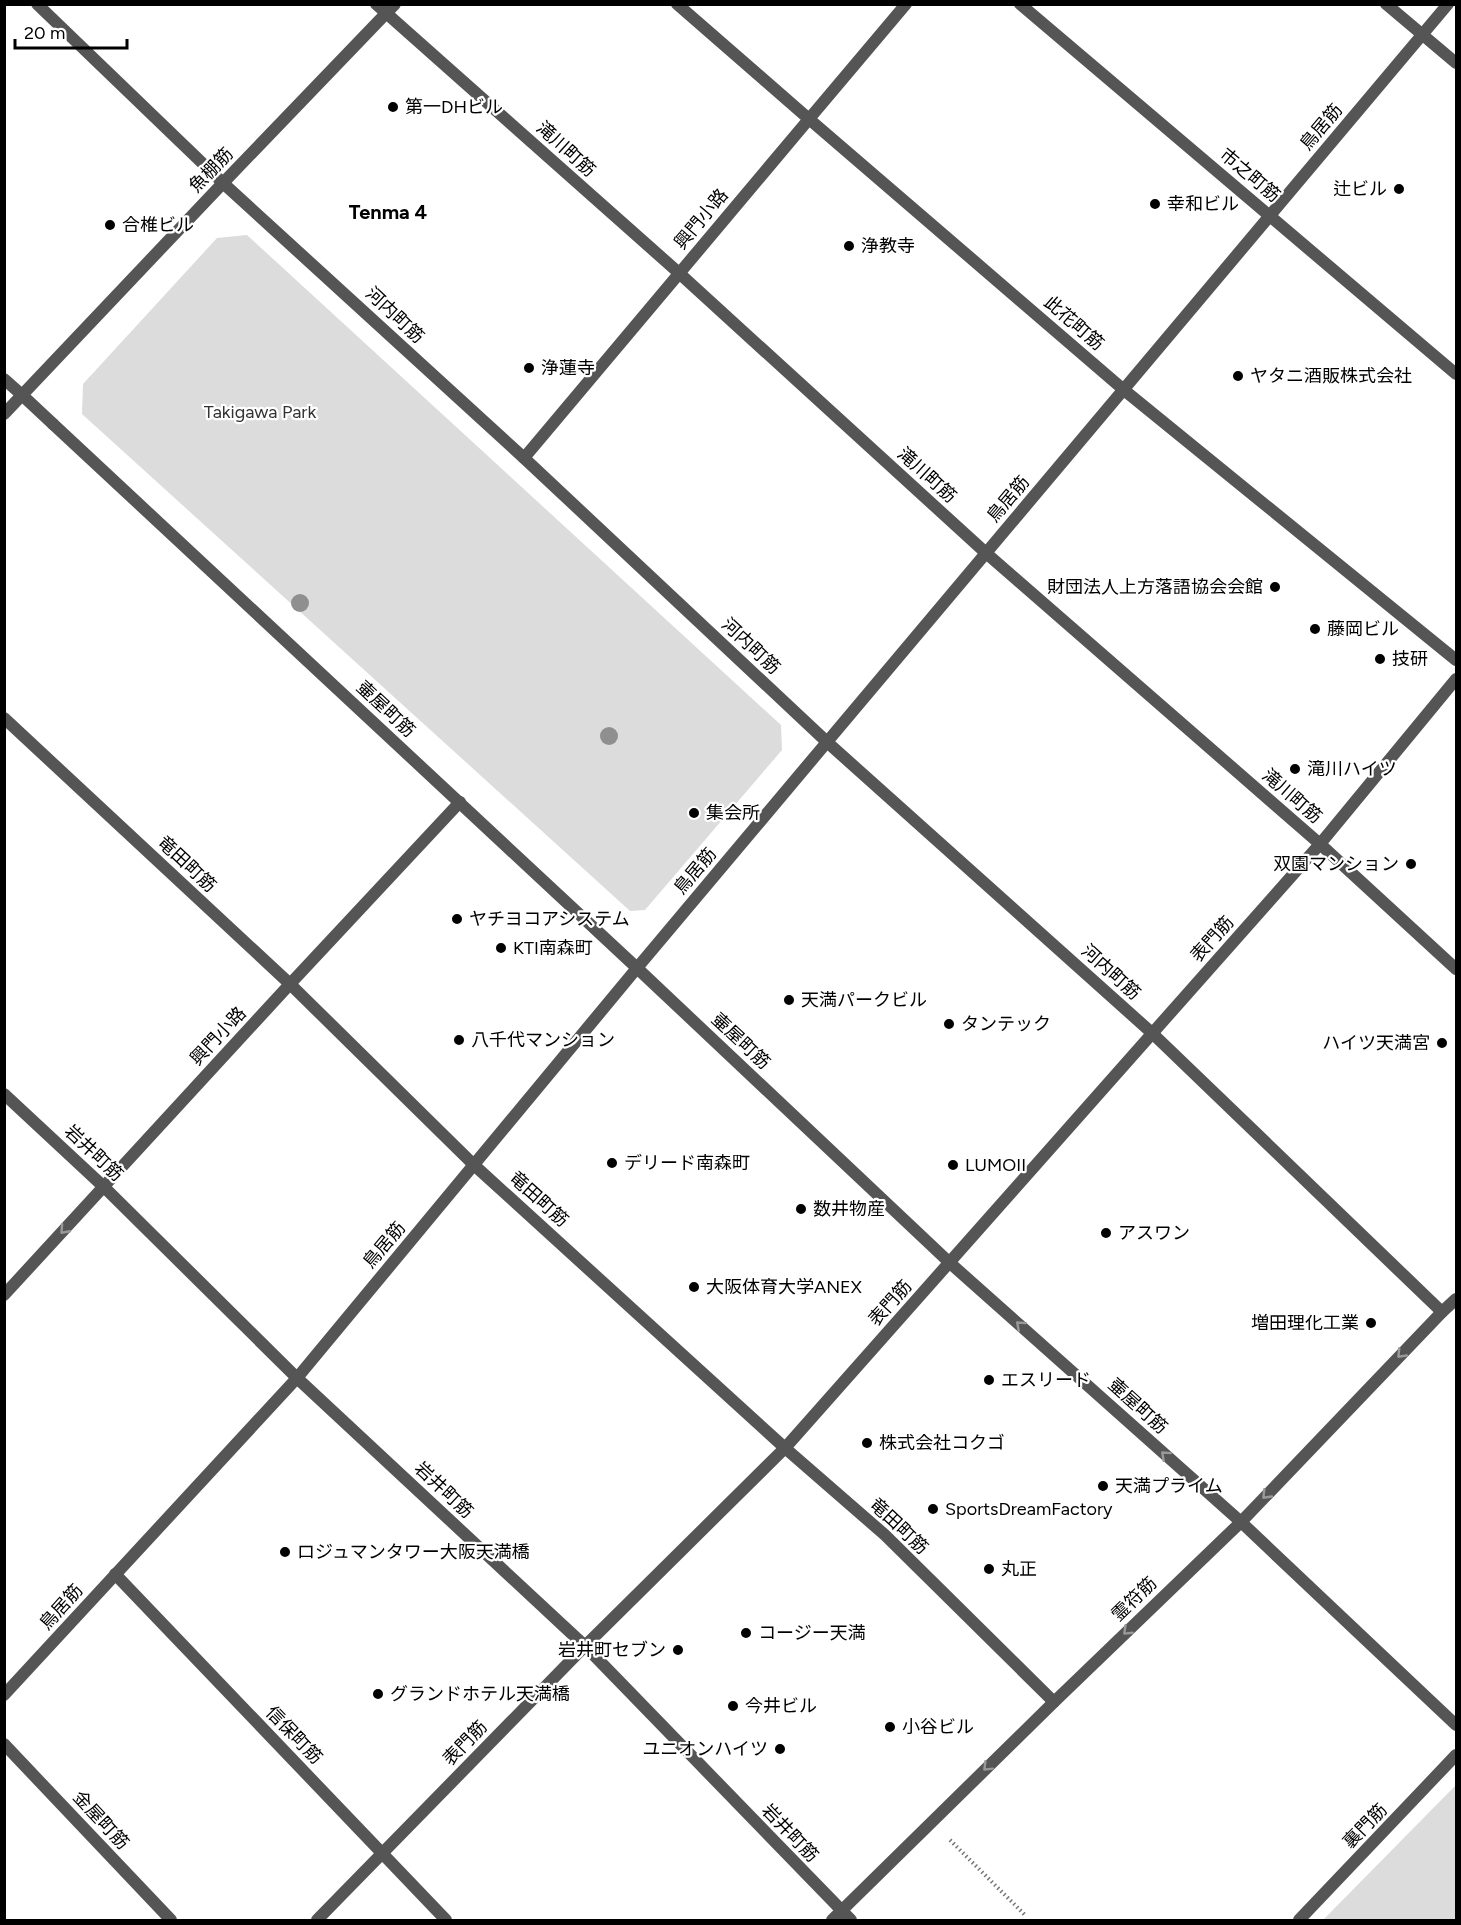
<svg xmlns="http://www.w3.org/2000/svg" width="1461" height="1925" viewBox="0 0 1461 1925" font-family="Figtree,'Noto Sans JP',sans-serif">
	<rect width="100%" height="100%" fill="#fff"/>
	<g fill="#dcdcdc">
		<polygon points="247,235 781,725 782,750 645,910 630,911 82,414 83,384 217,238"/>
		<polygon points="1456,1785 1456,1920 1323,1920"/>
	</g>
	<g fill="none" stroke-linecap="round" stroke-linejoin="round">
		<polyline stroke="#777" stroke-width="4" stroke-dasharray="1.5 3" stroke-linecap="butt" points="950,1840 1026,1916"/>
		<g stroke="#555" stroke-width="12">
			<polyline points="376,4 679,273 986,553 1320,844 1456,969"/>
			<polyline points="906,4 809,119 1124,390"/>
			<polyline points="827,742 1448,4"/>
		</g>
		<g stroke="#555" stroke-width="12">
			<polyline points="1020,4 1456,374"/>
			<polyline points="1386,4 1456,63"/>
			<polyline points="1124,390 1456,660"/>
			<polyline points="22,395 53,424"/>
			<polyline points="4,414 223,183 395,4"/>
			<polyline points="524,458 809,119 677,4"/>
			<polyline points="4,718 290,984 474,1165 785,1448 885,1535 1054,1702"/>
			<polyline points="4,1094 104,1187 297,1378 585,1646 851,1920"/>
			<polyline points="950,1263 1241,1522 1456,1725"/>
			<polyline points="4,1295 290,984 460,802"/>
			<polyline points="115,1574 446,1920"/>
			<polyline points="832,1920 1054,1702 1241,1522 1442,1312 1456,1299"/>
		</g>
		<g stroke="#555" stroke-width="12">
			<polyline points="37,4 223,183 524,458 827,742 1152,1033 1442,1312"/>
			<polyline points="4,379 22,395"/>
			<polyline points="53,424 637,968 950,1263"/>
			<polyline points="4,1695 297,1378 637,968 827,742"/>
			<polyline points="4,1744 171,1920"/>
			<polyline points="317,1920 585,1646 785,1448 1320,844 1456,679"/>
			<polyline points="1299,1920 1456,1755"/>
		</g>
	</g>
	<g fill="#8f8f8f">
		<circle cx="300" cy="603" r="9"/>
		<circle cx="609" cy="736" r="9"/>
	</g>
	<defs><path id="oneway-chevron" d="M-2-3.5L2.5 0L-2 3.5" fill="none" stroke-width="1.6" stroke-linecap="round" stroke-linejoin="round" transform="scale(1.5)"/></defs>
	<g stroke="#999">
		<use href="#oneway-chevron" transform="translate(64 1230) rotate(132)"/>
		<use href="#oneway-chevron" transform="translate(1020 1325) rotate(-138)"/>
		<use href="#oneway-chevron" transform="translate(1401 1354) rotate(134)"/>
		<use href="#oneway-chevron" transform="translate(1165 1455) rotate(-138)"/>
		<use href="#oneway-chevron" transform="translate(1266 1495) rotate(134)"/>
		<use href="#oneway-chevron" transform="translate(1127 1631) rotate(136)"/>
		<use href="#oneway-chevron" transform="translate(987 1767) rotate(135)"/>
	</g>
	<g fill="#000" stroke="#fff" stroke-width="2">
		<circle cx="393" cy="107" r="6"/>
		<circle cx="1399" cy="189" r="6"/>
		<circle cx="1155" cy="204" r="6"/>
		<circle cx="110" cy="225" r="6"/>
		<circle cx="849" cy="246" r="6"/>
		<circle cx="529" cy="368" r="6"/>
		<circle cx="1238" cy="376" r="6"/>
		<circle cx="1275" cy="587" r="6"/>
		<circle cx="1315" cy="629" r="6"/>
		<circle cx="1380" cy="659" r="6"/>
		<circle cx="1295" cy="769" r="6"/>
		<circle cx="694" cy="813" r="6"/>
		<circle cx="1411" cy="864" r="6"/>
		<circle cx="457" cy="919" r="6"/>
		<circle cx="501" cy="948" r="6"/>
		<circle cx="789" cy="1000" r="6"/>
		<circle cx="949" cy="1024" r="6"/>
		<circle cx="459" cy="1040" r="6"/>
		<circle cx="1442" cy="1043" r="6"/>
		<circle cx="612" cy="1163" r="6"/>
		<circle cx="953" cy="1165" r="6"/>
		<circle cx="801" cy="1209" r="6"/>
		<circle cx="1106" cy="1233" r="6"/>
		<circle cx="694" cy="1287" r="6"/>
		<circle cx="1371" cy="1323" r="6"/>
		<circle cx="989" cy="1380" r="6"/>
		<circle cx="867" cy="1443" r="6"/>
		<circle cx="1103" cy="1486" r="6"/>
		<circle cx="933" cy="1509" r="6"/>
		<circle cx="285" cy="1552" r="6"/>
		<circle cx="989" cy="1569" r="6"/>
		<circle cx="746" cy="1633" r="6"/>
		<circle cx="678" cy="1650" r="6"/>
		<circle cx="378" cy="1694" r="6"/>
		<circle cx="733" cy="1706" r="6"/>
		<circle cx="890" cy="1727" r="6"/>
		<circle cx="780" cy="1749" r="6"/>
	</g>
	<g text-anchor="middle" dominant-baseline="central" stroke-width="4.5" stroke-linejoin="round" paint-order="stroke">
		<g font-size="18" fill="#000" stroke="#fff" text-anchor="start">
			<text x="405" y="107">第一DHビル</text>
			<text x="1387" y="189" text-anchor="end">辻ビル</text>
			<text x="1167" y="204">幸和ビル</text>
			<text x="122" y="225">合椎ビル</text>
			<text x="861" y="246">浄教寺</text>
			<text x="541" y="368">浄蓮寺</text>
			<text x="1250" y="376">ヤタニ酒販株式会社</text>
			<text x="1263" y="587" text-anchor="end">財団法人上方落語協会会館</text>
			<text x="1327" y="629">藤岡ビル</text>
			<text x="1392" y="659">技研</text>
			<text x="1307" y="769">滝川ハイツ</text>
			<text x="706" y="813">集会所</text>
			<text x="1399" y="864" text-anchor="end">双園マンション</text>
			<text x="469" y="919">ヤチヨコアシステム</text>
			<text x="513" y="948">KTI南森町</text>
			<text x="801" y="1000">天満パークビル</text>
			<text x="961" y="1024">タンテック</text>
			<text x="471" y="1040">八千代マンション</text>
			<text x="1430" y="1043" text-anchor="end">ハイツ天満宮</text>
			<text x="624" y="1163">デリード南森町</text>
			<text x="965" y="1165">LUMOII</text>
			<text x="813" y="1209">数井物産</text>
			<text x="1118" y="1233">アスワン</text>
			<text x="706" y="1287">大阪体育大学ANEX</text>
			<text x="1359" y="1323" text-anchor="end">増田理化工業</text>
			<text x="1001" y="1380">エスリード</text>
			<text x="879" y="1443">株式会社コクゴ</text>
			<text x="1115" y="1486">天満プライム</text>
			<text x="945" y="1509">SportsDreamFactory</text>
			<text x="297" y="1552">ロジュマンタワー大阪天満橋</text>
			<text x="1001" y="1569">丸正</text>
			<text x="758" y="1633">コージー天満</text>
			<text x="666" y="1650" text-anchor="end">岩井町セブン</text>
			<text x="390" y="1694">グランドホテル天満橋</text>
			<text x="745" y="1706">今井ビル</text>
			<text x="902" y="1727">小谷ビル</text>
			<text x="768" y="1749" text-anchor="end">ユニオンハイツ</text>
		</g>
		<g font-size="18" fill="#000" stroke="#fff">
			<text transform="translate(1321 127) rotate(-50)">鳥居筋</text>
			<text transform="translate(566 149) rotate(42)">滝川町筋</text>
			<text transform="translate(211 170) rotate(-46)">魚棚筋</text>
			<text transform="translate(1250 175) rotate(40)">市之町筋</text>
			<text transform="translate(701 219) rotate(-50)">興門小路</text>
			<text transform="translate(395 315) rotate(43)">河内町筋</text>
			<text transform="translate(1074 323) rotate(41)">此花町筋</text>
			<text transform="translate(927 475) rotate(42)">滝川町筋</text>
			<text transform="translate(1008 499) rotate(-50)">鳥居筋</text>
			<text transform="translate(751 646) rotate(43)">河内町筋</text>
			<text transform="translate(386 709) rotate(43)">壷屋町筋</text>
			<text transform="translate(1292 796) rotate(41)">滝川町筋</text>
			<text transform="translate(187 864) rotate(43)">竜田町筋</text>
			<text transform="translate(695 871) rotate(-50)">鳥居筋</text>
			<text transform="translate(1212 939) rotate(-48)">表門筋</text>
			<text transform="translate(1111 972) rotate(42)">河内町筋</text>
			<text transform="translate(218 1036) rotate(-47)">興門小路</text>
			<text transform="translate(741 1041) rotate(43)">壷屋町筋</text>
			<text transform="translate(94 1153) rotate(43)">岩井町筋</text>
			<text transform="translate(539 1199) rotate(42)">竜田町筋</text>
			<text transform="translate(384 1245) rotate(-50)">鳥居筋</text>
			<text transform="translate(890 1303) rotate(-48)">表門筋</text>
			<text transform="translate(1138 1406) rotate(42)">壷屋町筋</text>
			<text transform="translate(444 1490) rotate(43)">岩井町筋</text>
			<text transform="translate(899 1526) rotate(43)">竜田町筋</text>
			<text transform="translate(1134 1599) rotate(-44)">霊符筋</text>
			<text transform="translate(61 1607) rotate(-48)">鳥居筋</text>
			<text transform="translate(294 1735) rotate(46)">信保町筋</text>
			<text transform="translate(465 1743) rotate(-46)">表門筋</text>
			<text transform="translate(101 1820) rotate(47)">金屋町筋</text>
			<text transform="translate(1365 1826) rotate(-46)">裏門筋</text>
			<text transform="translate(790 1833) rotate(46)">岩井町筋</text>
		</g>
		<g font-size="18" fill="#333" stroke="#fff">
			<text x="260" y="412">Takigawa Park</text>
		</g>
		<g font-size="20" font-weight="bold" fill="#000" stroke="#fff">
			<text x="388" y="212">Tenma 4</text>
		</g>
	</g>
	<rect width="1461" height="1925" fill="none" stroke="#000000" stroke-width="12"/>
	<path d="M15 39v9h112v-9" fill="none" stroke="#000000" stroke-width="3"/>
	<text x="24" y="39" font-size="18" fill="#000000" stroke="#ffffff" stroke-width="4.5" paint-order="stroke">20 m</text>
</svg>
